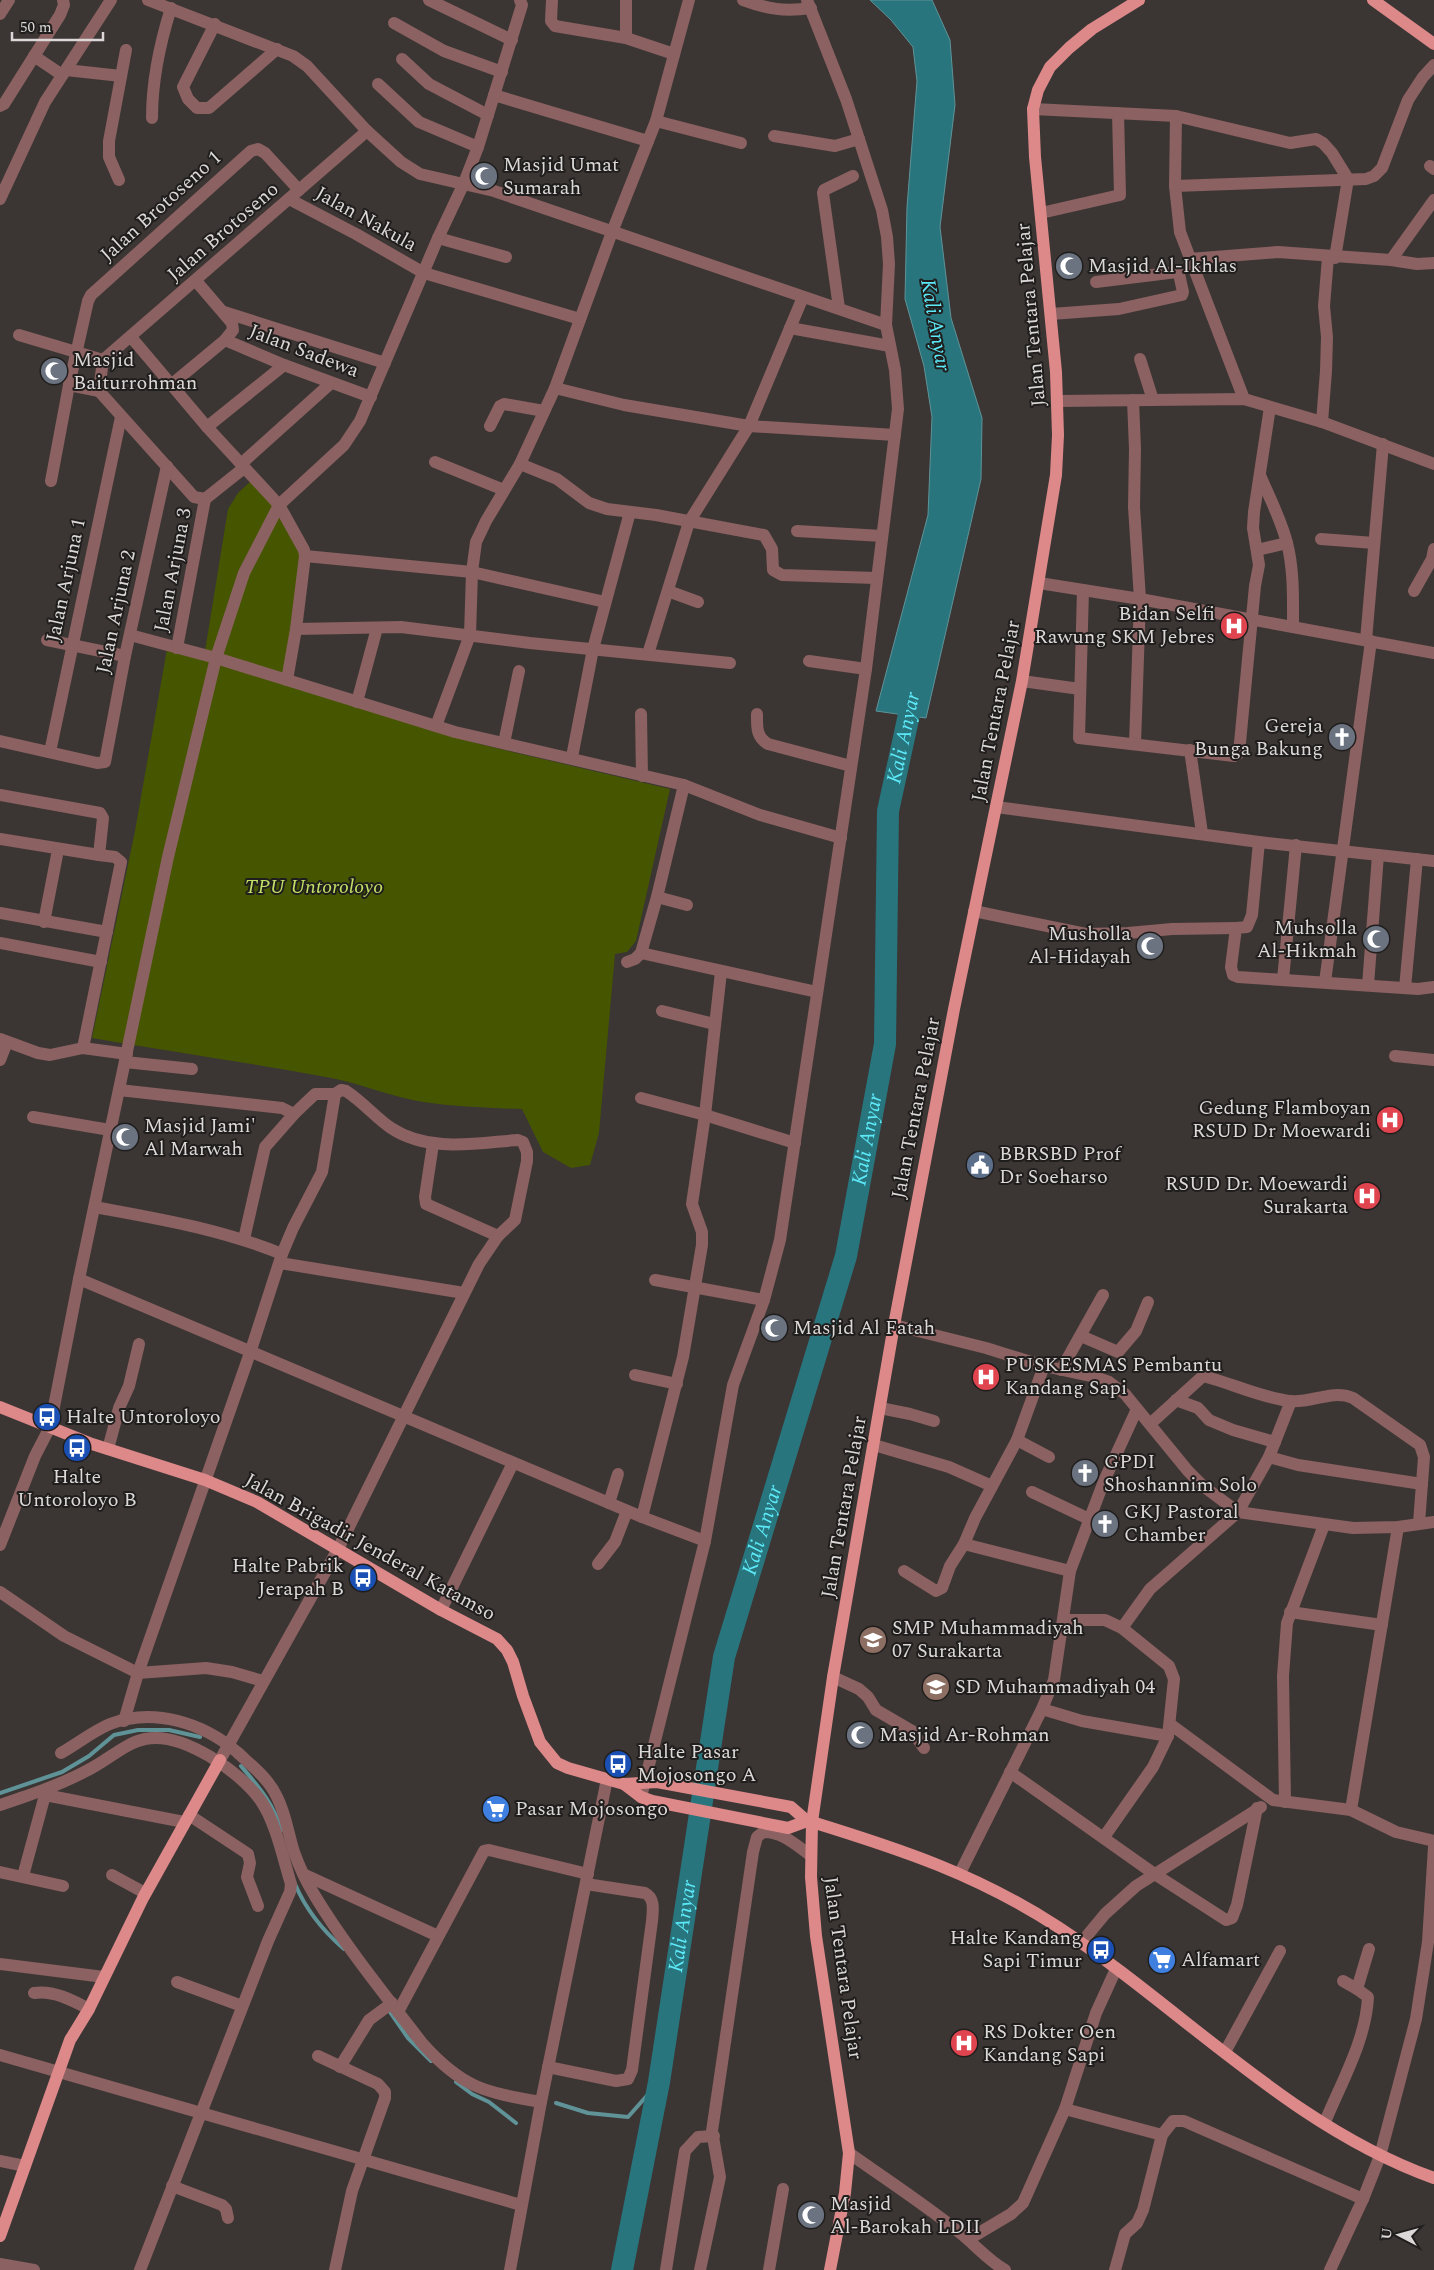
<svg xmlns="http://www.w3.org/2000/svg" width="1434" height="2270" viewBox="0 0 1434 2270" font-family="Spectral,serif">
	<rect width="100%" height="100%" fill="#3b3634"/>
	<g fill="#455500">
		<polygon points="251,481 270,502 302,554 285,675 205,651 228,509 238,493"/>
		<path d="M167,649L483,745L670,789L636,941L627,952L615,954L599,1133L590,1165L571,1168L543,1152L522,1109C489,1108 456,1107 423,1102C392,1097 362,1084 331,1078C252,1063 172,1052 92,1038L135,831Z"/>
	</g>
	<polygon fill="#29757d" stroke="#5f9398" points="870,0 932,0 950,40 955,105 940,227 951,318 982,418 981,479 926,718 876,711 928,515 932,417 924,366 905,299 907,207 917,81 913,47 891,20"/>
	<g fill="none" stroke-linecap="round" stroke-linejoin="round">
		<g stroke="#5f9398" stroke-width="4">
			<path d="M241,1766C258,1786 275,1805 281,1831"/>
			<polyline points="0,1793 62,1772 89,1756 114,1735 138,1730 169,1730 200,1737"/>
			<path d="M295,1884C306,1910 322,1930 344,1949"/>
			<polyline points="388,2009 408,2038 431,2061"/>
			<polyline points="456,2082 472,2094 489,2102 516,2123"/>
			<polyline points="556,2103 588,2113 628,2117 659,2082"/>
		</g>
		<path stroke="#29757d" stroke-width="22" id="s1" d="M622,2270L659,2082L724,1657L846,1256L885,1044L888,811L915,687"/>
		<g stroke="#8b6161" stroke-width="12">
			<polyline points="148,0 293,56 307,66 367,131 401,162 420,174 494,191 886,325"/>
			<polyline points="429,0 512,40"/>
			<polyline points="552,0 551,21 555,26 626,38 674,54"/>
			<path d="M743,0C768,9 784,12 811,8"/>
			<polyline points="0,14 9,0"/>
			<polyline points="394,23 444,51 502,72"/>
			<polyline points="215,24 183,87 188,99 197,108 209,108 277,49"/>
			<polyline points="626,38 626,0"/>
			<polyline points="34,56 62,75"/>
			<polyline points="402,59 429,84 488,115"/>
			<polyline points="66,70 121,76"/>
			<polyline points="378,84 419,122 478,147"/>
			<polyline points="494,95 648,141"/>
			<polyline points="0,106 4,104 60,15 64,5 63,0"/>
			<polyline points="1033,109 1176,116 1175,186 1180,232 1244,399"/>
			<polyline points="1176,116 1290,143 1316,139 1323,143 1332,153 1348,179 1335,258"/>
			<path d="M152,118C152,81 160,43 171,8"/>
			<polyline points="656,121 741,143"/>
			<polyline points="774,136 835,146 859,139"/>
			<polyline points="1430,166 1434,169"/>
			<polyline points="119,180 109,157 109,141 126,50"/>
			<polyline points="1175,186 1366,179 1374,176 1382,168 1408,100 1423,77 1434,65"/>
			<polyline points="0,199 45,102 111,0"/>
			<polyline points="289,199 356,234 424,273 580,319"/>
			<polyline points="1041,213 1120,195 1118,113"/>
			<polyline points="438,238 506,257"/>
			<polyline points="1189,259 1278,252 1391,260 1417,264 1434,263"/>
			<polyline points="1391,260 1434,200"/>
			<polyline points="839,308 823,193 824,190 853,176"/>
			<polyline points="224,312 385,363"/>
			<polyline points="1051,314 1119,309 1182,295 1183,292 1179,274 1177,272 1096,282"/>
			<polyline points="790,328 890,346"/>
			<polyline points="19,335 103,360"/>
			<polyline points="131,337 207,427 279,505 304,550 305,556 296,629 287,680"/>
			<polyline points="225,340 284,365 371,397"/>
			<polyline points="1140,359 1153,400"/>
			<polyline points="103,360 367,131"/>
			<polyline points="103,360 99,391 194,497 205,499 244,468"/>
			<polyline points="172,384 225,340 233,330 232,323 196,281"/>
			<polyline points="69,385 99,391"/>
			<polyline points="555,388 624,405 749,426 895,435"/>
			<polyline points="1133,400 1135,449 1134,507 1140,599 1135,744"/>
			<polyline points="1058,401 1244,399 1322,422 1434,464"/>
			<polyline points="1322,422 1326,371 1327,337 1324,306 1328,257"/>
			<polyline points="490,426 500,406 504,404 544,411"/>
			<polyline points="207,427 284,365"/>
			<polyline points="435,462 504,490"/>
			<polyline points="241,464 331,383"/>
			<polyline points="520,464 557,479 589,503 607,509 656,515 764,535 772,549 773,570 782,575 876,578"/>
			<path d="M1260,475C1269,497 1281,519 1287,543C1294,570 1293,599 1293,627"/>
			<polyline points="51,481 69,385 88,301 91,295 251,151 258,149 265,153 299,190"/>
			<polyline points="797,531 882,536"/>
			<polyline points="1321,539 1374,543"/>
			<polyline points="1257,550 1287,543"/>
			<polyline points="305,556 472,572 605,602"/>
			<polyline points="1039,583 1140,599 1434,653"/>
			<polyline points="1083,590 1079,738 1234,756 1239,753 1255,586 1259,565 1253,528 1254,512 1270,407"/>
			<polyline points="668,591 698,602"/>
			<polyline points="1414,591 1432,559 1434,549"/>
			<polyline points="296,629 401,627 530,643 730,663"/>
			<polyline points="130,635 216,658 455,732 684,785 760,815 841,838"/>
			<polyline points="47,640 125,656"/>
			<polyline points="1366,640 1383,444"/>
			<polyline points="177,648 205,499"/>
			<polyline points="648,654 689,522 749,426 803,297"/>
			<polyline points="809,661 866,669"/>
			<polyline points="1022,681 1080,689"/>
			<polyline points="357,702 377,628"/>
			<polyline points="641,714 642,776"/>
			<path d="M757,714C757,727 756,737 768,744L851,766"/>
			<polyline points="436,726 470,635 472,572 476,542 486,521 520,464 555,388 612,232 656,121 689,0"/>
			<polyline points="0,741 97,763 105,762 125,656 167,466"/>
			<polyline points="504,743 519,671"/>
			<polyline points="1190,750 1202,833"/>
			<polyline points="50,752 121,417"/>
			<polyline points="572,757 593,649 630,512"/>
			<polyline points="0,795 100,813 103,818 99,855 115,857 121,862 83,1048"/>
			<polyline points="996,807 1259,842 1434,861"/>
			<polyline points="0,839 99,855"/>
			<polyline points="1259,842 1252,915 1247,927 1236,928 1231,967 1233,975 1238,977 1418,989 1434,987"/>
			<polyline points="657,897 687,905"/>
			<polyline points="974,911 1086,934 1128,933 1172,929 1236,928"/>
			<polyline points="0,913 107,932"/>
			<polyline points="44,922 57,855"/>
			<polyline points="0,943 101,962"/>
			<polyline points="641,953 817,992"/>
			<polyline points="627,962 635,959 641,953 657,897 684,785"/>
			<polyline points="1283,979 1296,845"/>
			<polyline points="1325,982 1371,641"/>
			<polyline points="1368,985 1378,855"/>
			<polyline points="1405,988 1417,859"/>
			<polyline points="662,1011 714,1024"/>
			<polyline points="0,1039 38,1053 50,1055 83,1048 127,1054"/>
			<polyline points="1395,1056 1434,1060"/>
			<polyline points="0,1060 7,1042"/>
			<polyline points="125,1062 192,1069"/>
			<polyline points="119,1090 282,1108 294,1114 315,1094 335,1094"/>
			<polyline points="641,1098 705,1115 795,1143"/>
			<polyline points="33,1117 110,1130"/>
			<polyline points="433,1144 425,1197 426,1204 498,1236"/>
			<path d="M95,1207C160,1219 221,1229 282,1254"/>
			<polyline points="244,1239 265,1147 294,1114"/>
			<polyline points="280,1263 464,1293"/>
			<polyline points="79,1279 642,1517 705,1541"/>
			<polyline points="655,1280 764,1300"/>
			<polyline points="894,1325 986,1348 1044,1366 1095,1377 1109,1382 1125,1394 1188,1471 1203,1486 1238,1512 1353,1528 1398,1527 1434,1522"/>
			<polyline points="1081,1336 1118,1352 1136,1331 1148,1302"/>
			<polyline points="1061,1370 1103,1295"/>
			<polyline points="635,1375 677,1384"/>
			<polyline points="1176,1400 1198,1408 1209,1420 1233,1430 1275,1442"/>
			<polyline points="880,1408 910,1414 934,1421"/>
			<path d="M1150,1424L1203,1376C1231,1383 1259,1397 1289,1401C1311,1404 1331,1389 1353,1398L1420,1445L1424,1457L1419,1523"/>
			<polyline points="1017,1440 1049,1457"/>
			<polyline points="874,1445 949,1467 992,1486"/>
			<polyline points="108,1449 119,1408 129,1386 139,1344"/>
			<polyline points="1269,1457 1298,1465 1422,1484"/>
			<polyline points="1032,1492 1089,1519"/>
			<polyline points="609,1503 618,1474"/>
			<polyline points="642,1517 683,1357 702,1245 702,1232 692,1204 705,1115 721,972"/>
			<polyline points="964,1544 1070,1571"/>
			<polyline points="0,1545 35,1456 50,1427 79,1279 168,857 216,658 244,573 279,505 344,445 360,421 438,238 464,183 478,147 522,5 520,0"/>
			<polyline points="598,1564 615,1542 627,1511"/>
			<polyline points="904,1571 936,1591 942,1588 950,1566 964,1544 975,1518 1017,1440 1044,1366"/>
			<polyline points="0,1592 64,1636 138,1673 206,1668 232,1672 263,1681"/>
			<polyline points="441,1610 513,1463"/>
			<polyline points="1290,1612 1382,1625"/>
			<polyline points="1063,1620 1105,1620 1122,1628 1169,1666 1174,1679 1168,1736 1153,1767 1104,1837"/>
			<polyline points="1122,1628 1150,1589 1238,1512 1269,1457 1291,1401"/>
			<polyline points="833,1677 859,1689 868,1697 876,1710 912,1731 924,1748"/>
			<polyline points="1042,1709 1082,1721 1168,1736"/>
			<path d="M124,1721L138,1673L251,1350L282,1254L293,1228L322,1172L335,1094L341,1090L346,1091C363,1102 375,1117 391,1128C429,1153 476,1143 518,1140L523,1142L527,1152V1161L515,1220L498,1236L479,1264L338,1549L220,1760"/>
			<polyline points="1170,1724 1273,1800 1351,1810 1396,1832 1434,1841"/>
			<path d="M61,1753C77,1744 93,1731 110,1724C154,1707 203,1723 237,1752C252,1766 269,1779 277,1797C286,1815 288,1833 294,1852C299,1866 307,1883 315,1896C346,1947 386,1996 422,2043C462,2088 484,2092 541,2102"/>
			<polyline points="1010,1772 1153,1873 1226,1920 1232,1918 1237,1905 1257,1808"/>
			<polyline points="46,1790 45,1795 184,1822"/>
			<polyline points="641,1797 705,1541 733,1385 764,1300 780,1240 866,669 898,409 895,370 886,325 889,264 887,237 882,210 846,99 807,0"/>
			<polyline points="1285,1802 1283,1676 1287,1623 1324,1525"/>
			<path d="M0,1805C30,1795 60,1785 88,1770C107,1761 125,1743 145,1739C182,1731 241,1772 261,1801C276,1823 283,1858 291,1884L290,1892L268,1941L140,2270"/>
			<polyline points="1351,1810 1398,1527"/>
			<polyline points="189,1815 248,1854 250,1863 247,1877 258,1906"/>
			<polyline points="0,1872 63,1886"/>
			<polyline points="960,1873 1042,1709 1054,1680 1070,1571 1104,1481 1137,1409"/>
			<polyline points="112,1875 145,1893"/>
			<polyline points="305,1875 438,1936"/>
			<polyline points="23,1876 45,1795"/>
			<polyline points="1081,1943 1105,1914 1136,1886 1261,1807"/>
			<polyline points="0,1964 104,1977"/>
			<polyline points="1343,1981 1357,1989"/>
			<polyline points="177,1982 242,2006"/>
			<path d="M34,1993C53,1990 72,2000 89,2009"/>
			<polyline points="398,2012 484,1851 489,1850 588,1874"/>
			<polyline points="1225,2052 1280,1951"/>
			<polyline points="0,2055 521,2205"/>
			<polyline points="318,2056 378,2084 385,2092 385,2098 352,2191 335,2270"/>
			<polyline points="340,2067 369,2020 392,2003"/>
			<path d="M548,2067L616,2081L628,2079L632,2070L652,1921C653,1910 655,1898 645,1893L586,1884"/>
			<polyline points="1065,2109 1162,2135"/>
			<path d="M1325,2122C1341,2083 1366,2040 1368,1997L1357,1989L1369,1949"/>
			<path d="M849,2153C884,2178 921,2202 955,2229C973,2242 986,2259 1005,2270"/>
			<polyline points="0,2161 25,2166"/>
			<polyline points="172,2186 222,2205 226,2209 228,2218"/>
			<polyline points="969,2239 1011,2214 1023,2203 1065,2109 1096,2013 1116,1969"/>
			<polyline points="0,2264 34,2270"/>
			<polyline points="510,2270 541,2102 607,1779"/>
			<polyline points="666,2270 685,2151 698,2137 714,2136"/>
			<path d="M700,2270L720,2177L712,2131L753,1852L757,1837L763,1832C781,1831 796,1845 810,1855"/>
			<polyline points="769,2270 783,2189"/>
			<polyline points="1115,2270 1125,2234 1137,2223 1143,2210 1162,2135 1173,2121 1184,2121 1363,2199"/>
			<polyline points="1330,2270 1363,2199 1380,2156 1416,2019 1428,1942 1434,1847"/>
		</g>
		<g stroke="#dd8889" stroke-width="12">
			<polyline points="1373,0 1434,44"/>
			<path d="M0,1407L92,1444L205,1480L257,1502L441,1610L497,1639L507,1650L513,1662L523,1696L540,1742L557,1763L568,1768L624,1784L641,1797L652,1801L788,1828L807,1821L812,1822C903,1850 978,1875 1058,1927C1183,2009 1291,2127 1434,2178"/>
			<polyline points="624,1784 657,1782 791,1807 807,1821"/>
			<polyline points="0,2236 70,2040 89,2009 143,1898 220,1760"/>
			<polyline points="830,2270 845,2193 849,2153 816,1936 811,1877 812,1822 833,1677 894,1325 954,1009 1022,681 1056,475 1058,435 1056,372 1035,157 1033,109 1038,90 1050,67 1069,48 1092,29 1139,0"/>
		</g>
	</g>
	<defs>
		<symbol id="mosque-disc" viewBox="-11 -11 22 22"><circle r="9.5" fill="#6b7280" stroke="#201e1d"/><path d="M3.5-4.9A6 6 0 1 0 3.5 4.9A5 5 0 1 1 3.5-4.9Z" fill="#fff"/></symbol>
		<symbol id="hospital-disc" viewBox="-11 -11 22 22"><circle r="9.5" fill="#e0444e" stroke="#201e1d"/><path d="M-5-5h3v3.5h4V-5h3V5h-3V1.5h-4V5h-3Z" fill="#fff"/></symbol>
		<symbol id="church-disc" viewBox="-11 -11 22 22"><circle r="9.5" fill="#6b7280" stroke="#201e1d"/><path d="M-1.2-6h2.4v3.5h3.3v2.4h-3.3V6h-2.4V-.1h-3.3v-2.4h3.3Z" fill="#fff"/></symbol>
		<symbol id="civic-disc" viewBox="-11 -11 22 22"><circle r="9.5" fill="#5c6f8a" stroke="#201e1d"/><path d="M-.6-6.5H3V-4.5H.6V-3L4-1V1h2V6H-6V1h2V-1L-.6-3ZM-1.2 2.5V6h2.4V2.5Z" fill="#fff"/></symbol>
		<symbol id="bus-disc" viewBox="-11 -11 22 22"><circle r="9.5" fill="#1a4fb4" stroke="#201e1d"/><path d="M-5-6H5V4H4V6H2V4H-2V6H-4V4H-5ZM-3.5-4V0h7V-4ZM-3.5 1.2v1.5H-2V1.2ZM2 1.2v1.5H3.5V1.2Z" fill="#fff"/></symbol>
		<symbol id="school-disc" viewBox="-11 -11 22 22"><circle r="9.5" fill="#8d6e63" stroke="#201e1d"/><path d="M0-5L7-2L0 1L-7-2ZM-4 1L0 2.5L4 1V4Q0 6-4 4Z" fill="#fff"/></symbol>
		<symbol id="supermarket-disc" viewBox="-11 -11 22 22"><circle r="9.5" fill="#3f7fe0" stroke="#201e1d"/><path d="M-6-5.5h2.5l.6 2H6L4.5 2H-2.5L-4.4-4H-6ZM-1.5 3.2a1.3 1.3 0 1 0 .1 0ZM3 3.2a1.3 1.3 0 1 0 .1 0Z" fill="#fff"/></symbol>
	</defs>
	<g fill-rule="evenodd">
		<use href="#mosque-disc" x="468" y="160" width="32" height="32"/>
		<use href="#mosque-disc" x="1053" y="250" width="32" height="32"/>
		<use href="#mosque-disc" x="38" y="355" width="32" height="32"/>
		<use href="#hospital-disc" x="1218" y="610" width="32" height="32"/>
		<use href="#church-disc" x="1326" y="721" width="32" height="32"/>
		<use href="#mosque-disc" x="1360" y="923" width="32" height="32"/>
		<use href="#mosque-disc" x="1134" y="930" width="32" height="32"/>
		<use href="#hospital-disc" x="1374" y="1104" width="32" height="32"/>
		<use href="#mosque-disc" x="109" y="1121" width="32" height="32"/>
		<use href="#civic-disc" x="964" y="1149" width="32" height="32"/>
		<use href="#hospital-disc" x="1351" y="1180" width="32" height="32"/>
		<use href="#mosque-disc" x="758" y="1312" width="32" height="32"/>
		<use href="#hospital-disc" x="970" y="1361" width="32" height="32"/>
		<use href="#bus-disc" x="31" y="1401" width="32" height="32"/>
		<use href="#bus-disc" x="61" y="1432" width="32" height="32"/>
		<use href="#church-disc" x="1069" y="1457" width="32" height="32"/>
		<use href="#church-disc" x="1089" y="1508" width="32" height="32"/>
		<use href="#bus-disc" x="347" y="1562" width="32" height="32"/>
		<use href="#school-disc" x="857" y="1624" width="32" height="32"/>
		<use href="#school-disc" x="920" y="1671" width="32" height="32"/>
		<use href="#mosque-disc" x="844" y="1719" width="32" height="32"/>
		<use href="#bus-disc" x="602" y="1748" width="32" height="32"/>
		<use href="#supermarket-disc" x="480" y="1793" width="32" height="32"/>
		<use href="#bus-disc" x="1085" y="1934" width="32" height="32"/>
		<use href="#supermarket-disc" x="1146" y="1944" width="32" height="32"/>
		<use href="#hospital-disc" x="948" y="2027" width="32" height="32"/>
		<use href="#mosque-disc" x="795" y="2199" width="32" height="32"/>
	</g>
	<g text-anchor="middle" dominant-baseline="central" stroke-width="4" stroke-linejoin="round" paint-order="stroke">
		<g font-size="20" fill="#dcd8d7" stroke="#201e1d" text-anchor="start">
			<text x="503" y="165">Masjid Umat<tspan x="503" dy="23">Sumarah</tspan></text>
			<text x="1088" y="266">Masjid Al-Ikhlas</text>
			<text x="73" y="360">Masjid<tspan x="73" dy="23">Baiturrohman</tspan></text>
			<text x="1215" y="614" text-anchor="end">Bidan Selfi<tspan x="1215" dy="23">Rawung SKM Jebres</tspan></text>
			<text x="1323" y="726" text-anchor="end">Gereja<tspan x="1323" dy="23">Bunga Bakung</tspan></text>
			<text x="1357" y="928" text-anchor="end">Muhsolla<tspan x="1357" dy="23">Al-Hikmah</tspan></text>
			<text x="1131" y="934" text-anchor="end">Musholla<tspan x="1131" dy="23">Al-Hidayah</tspan></text>
			<text x="1371" y="1108" text-anchor="end">Gedung Flamboyan<tspan x="1371" dy="23">RSUD Dr Moewardi</tspan></text>
			<text x="144" y="1126">Masjid Jami'<tspan x="144" dy="23">Al Marwah</tspan></text>
			<text x="999" y="1154">BBRSBD Prof<tspan x="999" dy="23">Dr Soeharso</tspan></text>
			<text x="1348" y="1184" text-anchor="end">RSUD Dr. Moewardi<tspan x="1348" dy="23">Surakarta</tspan></text>
			<text x="793" y="1328">Masjid Al Fatah</text>
			<text x="1005" y="1365">PUSKESMAS Pembantu<tspan x="1005" dy="23">Kandang Sapi</tspan></text>
			<text x="66" y="1417">Halte Untoroloyo</text>
			<text x="1104" y="1462">GPDI<tspan x="1104" dy="23">Shoshannim Solo</tspan></text>
			<text x="77" y="1477" text-anchor="middle">Halte<tspan x="77" dy="23">Untoroloyo B</tspan></text>
			<text x="1124" y="1512">GKJ Pastoral<tspan x="1124" dy="23">Chamber</tspan></text>
			<text x="344" y="1566" text-anchor="end">Halte Pabrik<tspan x="344" dy="23">Jerapah B</tspan></text>
			<text x="892" y="1628">SMP Muhammadiyah<tspan x="892" dy="23">07 Surakarta</tspan></text>
			<text x="955" y="1687">SD Muhammadiyah 04</text>
			<text x="879" y="1735">Masjid Ar-Rohman</text>
			<text x="637" y="1752">Halte Pasar<tspan x="637" dy="23">Mojosongo A</tspan></text>
			<text x="515" y="1809">Pasar Mojosongo</text>
			<text x="1082" y="1938" text-anchor="end">Halte Kandang<tspan x="1082" dy="23">Sapi Timur</tspan></text>
			<text x="1181" y="1960">Alfamart</text>
			<text x="983" y="2032">RS Dokter Oen<tspan x="983" dy="23">Kandang Sapi</tspan></text>
			<text x="830" y="2204">Masjid<tspan x="830" dy="23">Al-Barokah LDII</tspan></text>
		</g>
		<g font-size="20" fill="#dcd8d7" stroke="#201e1d">
			<text transform="translate(161 206) rotate(-42)">Jalan Brotoseno 1</text>
			<text transform="translate(366 219) rotate(29)">Jalan Nakula</text>
			<text transform="translate(223 232) rotate(-41)">Jalan Brotoseno</text>
			<text transform="translate(1031 315) rotate(-95)">Jalan Tentara Pelajar</text>
			<text transform="translate(304 351) rotate(21)">Jalan Sadewa</text>
			<text transform="translate(173 570) rotate(-79)">Jalan Arjuna 3</text>
			<text transform="translate(66 580) rotate(-78)">Jalan Arjuna 1</text>
			<text transform="translate(116 612) rotate(-78)">Jalan Arjuna 2</text>
			<text transform="translate(996 711) rotate(-79)">Jalan Tentara Pelajar</text>
			<text transform="translate(916 1108) rotate(-79)">Jalan Tentara Pelajar</text>
			<text transform="translate(844 1507) rotate(-80)">Jalan Tentara Pelajar</text>
			<text transform="translate(370 1547) rotate(29)">Jalan Brigadir Jenderal Katamso</text>
			<text transform="translate(843 1968) rotate(82)">Jalan Tentara Pelajar</text>
		</g>
		<g font-size="20" font-style="italic" fill="#c2e066" stroke="#201e1d">
			<text x="314" y="887">TPU Untoroloyo</text>
		</g>
		<g font-size="21" font-style="italic" fill="#5ceaf9" stroke="#201e1d">
			<text transform="translate(935 325) rotate(80)">Kali Anyar</text>
			<text stroke="none"><textPath href="#s1" startOffset="1564">Kali Anyar</textPath></text>
			<text stroke="none"><textPath href="#s1" startOffset="1159">Kali Anyar</textPath></text>
			<text stroke="none"><textPath href="#s1" startOffset="754">Kali Anyar</textPath></text>
			<text stroke="none"><textPath href="#s1" startOffset="349">Kali Anyar</textPath></text>
		</g>
	</g>
	<g transform="translate(1399 2235) rotate(276)" stroke="#201e1d" stroke-width="4" paint-order="stroke">
	<path d="M0-4L9 19L0 12L-9 19Z" fill="#dcd8d7"/>
	<text y="-8" font-size="14" font-weight="bold" text-anchor="middle" fill="#dcd8d7">U</text>
	</g>
	<path d="M12 32v8h91v-8" fill="none" stroke="#dcd8d7" stroke-width="2.5"/>
	<text x="20" y="32" font-size="15" fill="#dcd8d7" stroke="#201e1d" stroke-width="4" paint-order="stroke">50 m</text>
</svg>
